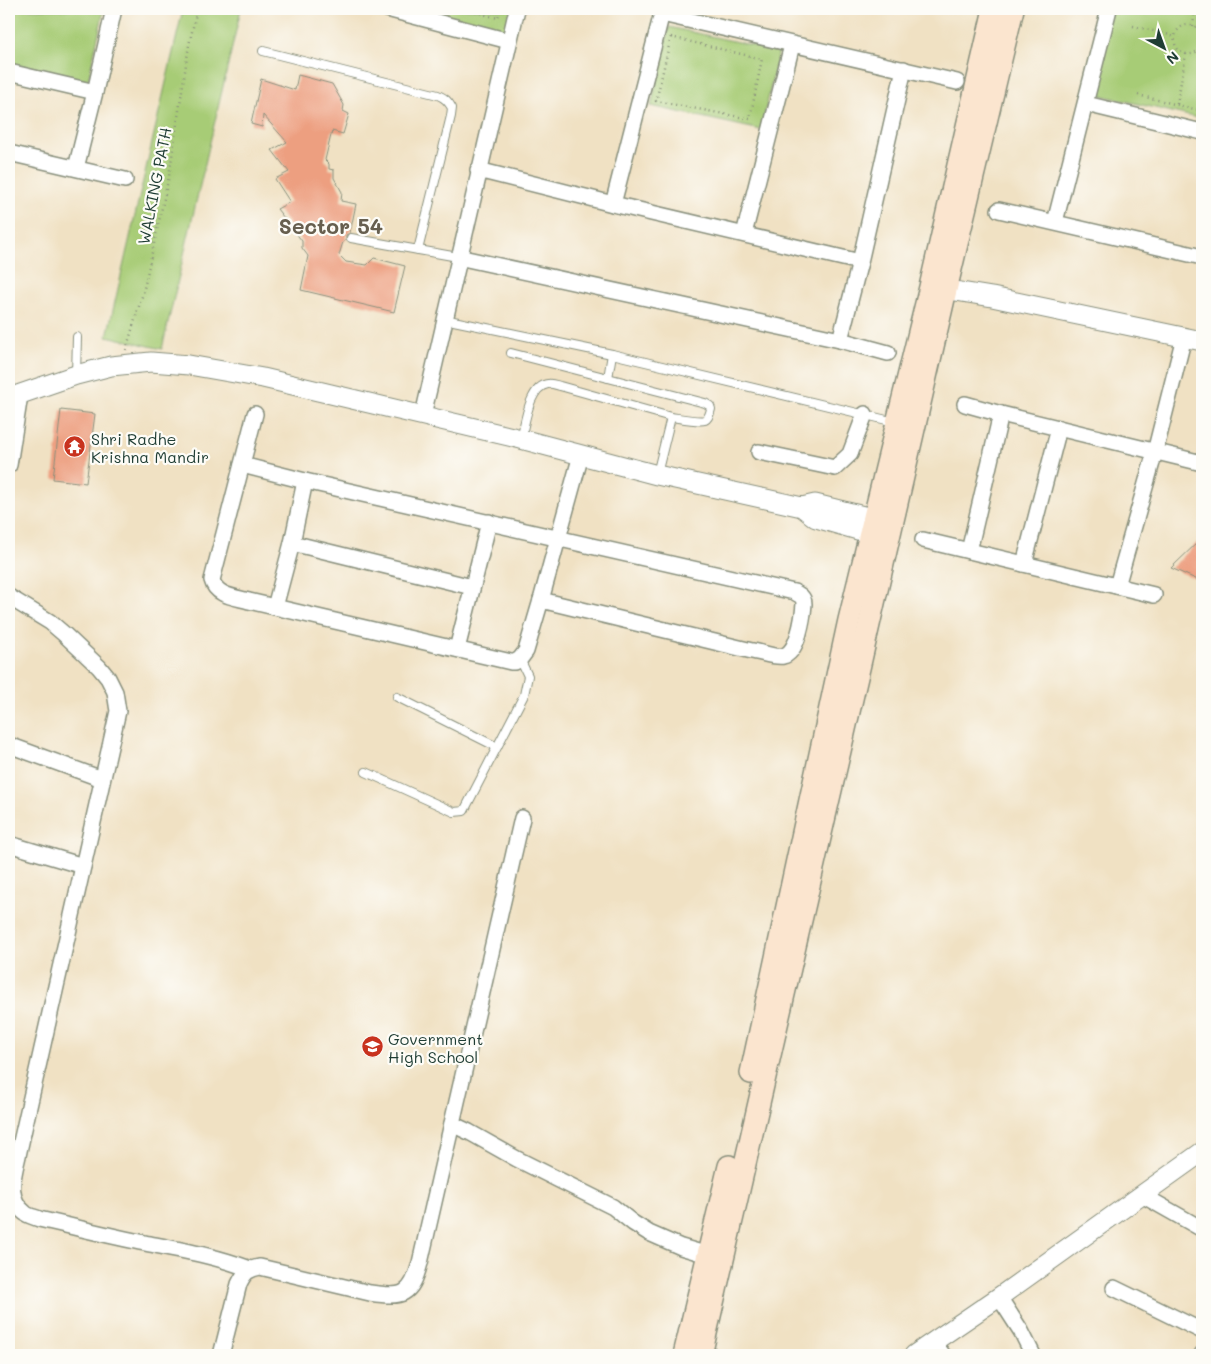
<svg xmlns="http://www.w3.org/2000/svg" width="1211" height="1364" viewBox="0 0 1211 1364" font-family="Mali,sans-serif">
	<rect width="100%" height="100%" fill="#fdfcf7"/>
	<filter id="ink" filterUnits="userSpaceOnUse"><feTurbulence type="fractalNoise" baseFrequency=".02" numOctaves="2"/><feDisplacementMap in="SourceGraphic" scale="10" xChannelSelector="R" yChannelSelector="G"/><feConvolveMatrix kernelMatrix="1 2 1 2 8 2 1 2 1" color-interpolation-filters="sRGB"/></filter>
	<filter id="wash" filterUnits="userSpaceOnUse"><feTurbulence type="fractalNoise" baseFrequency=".0096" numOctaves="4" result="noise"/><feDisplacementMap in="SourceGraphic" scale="20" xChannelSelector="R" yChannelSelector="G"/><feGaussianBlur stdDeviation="1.12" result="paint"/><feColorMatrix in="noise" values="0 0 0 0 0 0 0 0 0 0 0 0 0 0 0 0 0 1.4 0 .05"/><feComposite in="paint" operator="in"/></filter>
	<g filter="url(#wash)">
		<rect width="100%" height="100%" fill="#f0e1c3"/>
		<g fill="#a7cc76" stroke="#638455">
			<polygon points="9,9 104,10 88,81 9,63"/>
			<polygon points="183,9 241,9 162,349 107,336"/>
			<polygon points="410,9 517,9 509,41"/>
			<polygon points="1107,9 1202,9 1202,119 1087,92"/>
			<polygon points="669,27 779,51 761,130 651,106"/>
		</g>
		<g id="blocks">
			<g fill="#ed9f80">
				<polygon points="298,75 332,84 344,105 343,111 349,114 343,134 332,131 325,160 329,164 329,169 334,170 334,178 342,192 341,201 356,204 350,233 346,235 346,240 343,242 339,255 346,262 367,265 374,258 405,266 394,312 301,290 308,256 302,248 302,241 277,209 290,202 275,179 289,172 272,150 287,142 263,115 262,127 251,124 261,79 295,90"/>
				<polygon points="61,410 95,414 86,483 53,479"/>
				<polygon points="1202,538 1202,576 1198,580 1171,568"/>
			</g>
		</g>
	</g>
	<g filter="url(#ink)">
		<use href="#blocks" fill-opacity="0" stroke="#888f7c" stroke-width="1"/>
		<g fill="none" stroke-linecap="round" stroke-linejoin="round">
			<defs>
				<g id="service">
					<path d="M263,51L438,95C445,98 448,101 452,108L451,116L418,250"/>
					<polyline points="351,238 458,257"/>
					<polyline points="444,319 612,354 895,422"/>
					<polyline points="511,353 608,378 612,354"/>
					<polyline points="76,375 77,337"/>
					<path d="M608,378L705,403L710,406L711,409C710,413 709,418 705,420C698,422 679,418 671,417L657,474"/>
					<path d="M521,439C525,424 529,386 548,384C551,383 556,385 560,386L671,417"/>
					<polyline points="397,697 497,747"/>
					<polyline points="366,772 454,812 464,811 524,695 528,676 520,659"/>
				</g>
				<g id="minor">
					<polyline points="387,9 509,41"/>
					<polyline points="662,14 957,82"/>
					<polyline points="9,72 95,92"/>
					<polyline points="1086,104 1202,132"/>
					<polyline points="9,153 125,180"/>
					<polyline points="76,168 95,92 114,9"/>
					<polyline points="478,170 613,204 860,262"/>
					<polyline points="613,204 663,9"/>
					<polyline points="999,210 1202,257"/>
					<polyline points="1055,222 1109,9"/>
					<polyline points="744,234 792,45"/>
					<polyline points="458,257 840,340 888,353"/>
					<polyline points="840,340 860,262 904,69"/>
					<polyline points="965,404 1001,414 1202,463"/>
					<path d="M255,414L212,580C216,596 235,597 249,601L511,662H515L520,659L526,651L541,600L581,455"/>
					<polyline points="423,415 517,9"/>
					<polyline points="759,452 835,468 850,454 865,414"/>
					<polyline points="9,465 20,395"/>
					<path d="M242,465L305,481L794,592C800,595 804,597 804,604C803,617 798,653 783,656C776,658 760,652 752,651L541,600"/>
					<polyline points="923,540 1154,595"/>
					<polyline points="292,543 472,587"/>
					<polyline points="969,551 1001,414"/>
					<polyline points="1024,564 1059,428"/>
					<polyline points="1117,586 1155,452 1184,337"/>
					<path d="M9,597L50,622L64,634L99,667L108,678L115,692L118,711L19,1151C15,1172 4,1197 25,1213C28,1216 35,1217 39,1219C75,1227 110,1236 145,1243C181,1250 216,1256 250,1269"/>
					<polyline points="275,607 292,543 305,481"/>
					<polyline points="457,649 489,522"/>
					<polyline points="9,745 102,779"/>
					<polyline points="9,844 83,866"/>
					<polyline points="452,1124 469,1132 517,1159 613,1207 633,1223 649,1233 681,1247 708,1255"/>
					<polyline points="1142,1195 1202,1229"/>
					<polyline points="1114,1288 1202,1331"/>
					<polyline points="999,1297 1021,1331 1033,1355"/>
					<polyline points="933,1342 943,1355"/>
					<path d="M221,1355L239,1284C244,1273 248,1269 260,1267L370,1293C403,1298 411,1296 420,1263L522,818"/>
					<polyline points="1202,1355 1202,1354"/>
				</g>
				<g id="tertiary">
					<polyline points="931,287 992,297 1202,341"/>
					<polyline points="9,398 76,375 111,366 151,362 189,365 263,378 521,439 657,475 802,507 816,518 885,538"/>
					<polyline points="802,507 815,504 888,522"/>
					<polyline points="914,1355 999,1297 1202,1152"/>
				</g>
				<g id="secondary">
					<polyline points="751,1073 849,620 930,287 994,9"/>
					<polyline points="684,1355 729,1166"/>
					<polyline points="701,1355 946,290 1013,9"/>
				</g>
			</defs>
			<use href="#service" stroke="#888f7c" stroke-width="10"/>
			<use href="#minor" stroke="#888f7c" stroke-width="18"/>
			<use href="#tertiary" stroke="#888f7c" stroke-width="21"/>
			<use href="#secondary" stroke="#888f7c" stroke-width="24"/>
			<g stroke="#888f7c" stroke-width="2.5" stroke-dasharray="1 4" stroke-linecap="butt">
				<polyline points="461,9 498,18 500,9"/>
				<polyline points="1133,26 1174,36"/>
				<polyline points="1193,26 1195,9"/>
				<path d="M1202,35C1200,30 1197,26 1191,25C1172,22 1168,52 1187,54C1195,55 1199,50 1202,44"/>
				<polygon points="671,37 762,59 750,119 656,101"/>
				<polyline points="1138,95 1202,111"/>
				<polyline points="1177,104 1186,54"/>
				<polyline points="126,350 143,293 169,176 189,45 197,9"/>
			</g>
			<use href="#service" stroke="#fff" stroke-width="8"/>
			<use href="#minor" stroke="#fff" stroke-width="15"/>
			<use href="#tertiary" stroke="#fff" stroke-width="19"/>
			<use href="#secondary" stroke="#fbe5cf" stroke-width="21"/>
		</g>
	</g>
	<defs>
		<symbol id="temple-disc" viewBox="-11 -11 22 22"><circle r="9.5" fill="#c8321e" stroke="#fdfcf7"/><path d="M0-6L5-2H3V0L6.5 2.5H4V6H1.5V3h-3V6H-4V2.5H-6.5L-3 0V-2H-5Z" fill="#fff"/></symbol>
		<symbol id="school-disc" viewBox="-11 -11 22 22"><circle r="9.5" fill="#c8321e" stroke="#fdfcf7"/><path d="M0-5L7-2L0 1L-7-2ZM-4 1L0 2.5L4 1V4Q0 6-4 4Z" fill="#fff"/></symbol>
	</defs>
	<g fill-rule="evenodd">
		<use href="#temple-disc" x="62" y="434" width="25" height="25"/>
		<use href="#school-disc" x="360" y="1034" width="25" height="25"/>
	</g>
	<g text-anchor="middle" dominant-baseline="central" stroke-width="4.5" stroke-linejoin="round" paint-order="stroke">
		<g font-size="16" fill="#1f3d34" stroke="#fdfcf7">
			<text transform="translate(154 186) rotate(-79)">WALKING PATH</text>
		</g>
		<g font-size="16" fill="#1f3d34" stroke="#fdfcf7" text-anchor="start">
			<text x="91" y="438">Shri Radhe<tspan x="91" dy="18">Krishna Mandir</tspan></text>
			<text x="388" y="1038">Government<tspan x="388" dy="18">High School</tspan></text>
		</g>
		<g font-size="21" font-weight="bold" fill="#675f4f" stroke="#fdfcf7">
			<text x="331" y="225">Sector 54</text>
		</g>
	</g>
	<rect width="1211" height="1364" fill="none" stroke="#fdfcf7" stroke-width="30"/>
	<g transform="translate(1164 48) rotate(139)" stroke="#fdfcf7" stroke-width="4" paint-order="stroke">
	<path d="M0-4L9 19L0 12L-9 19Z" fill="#1f3d34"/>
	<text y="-8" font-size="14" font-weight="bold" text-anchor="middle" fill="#1f3d34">N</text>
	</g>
</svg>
